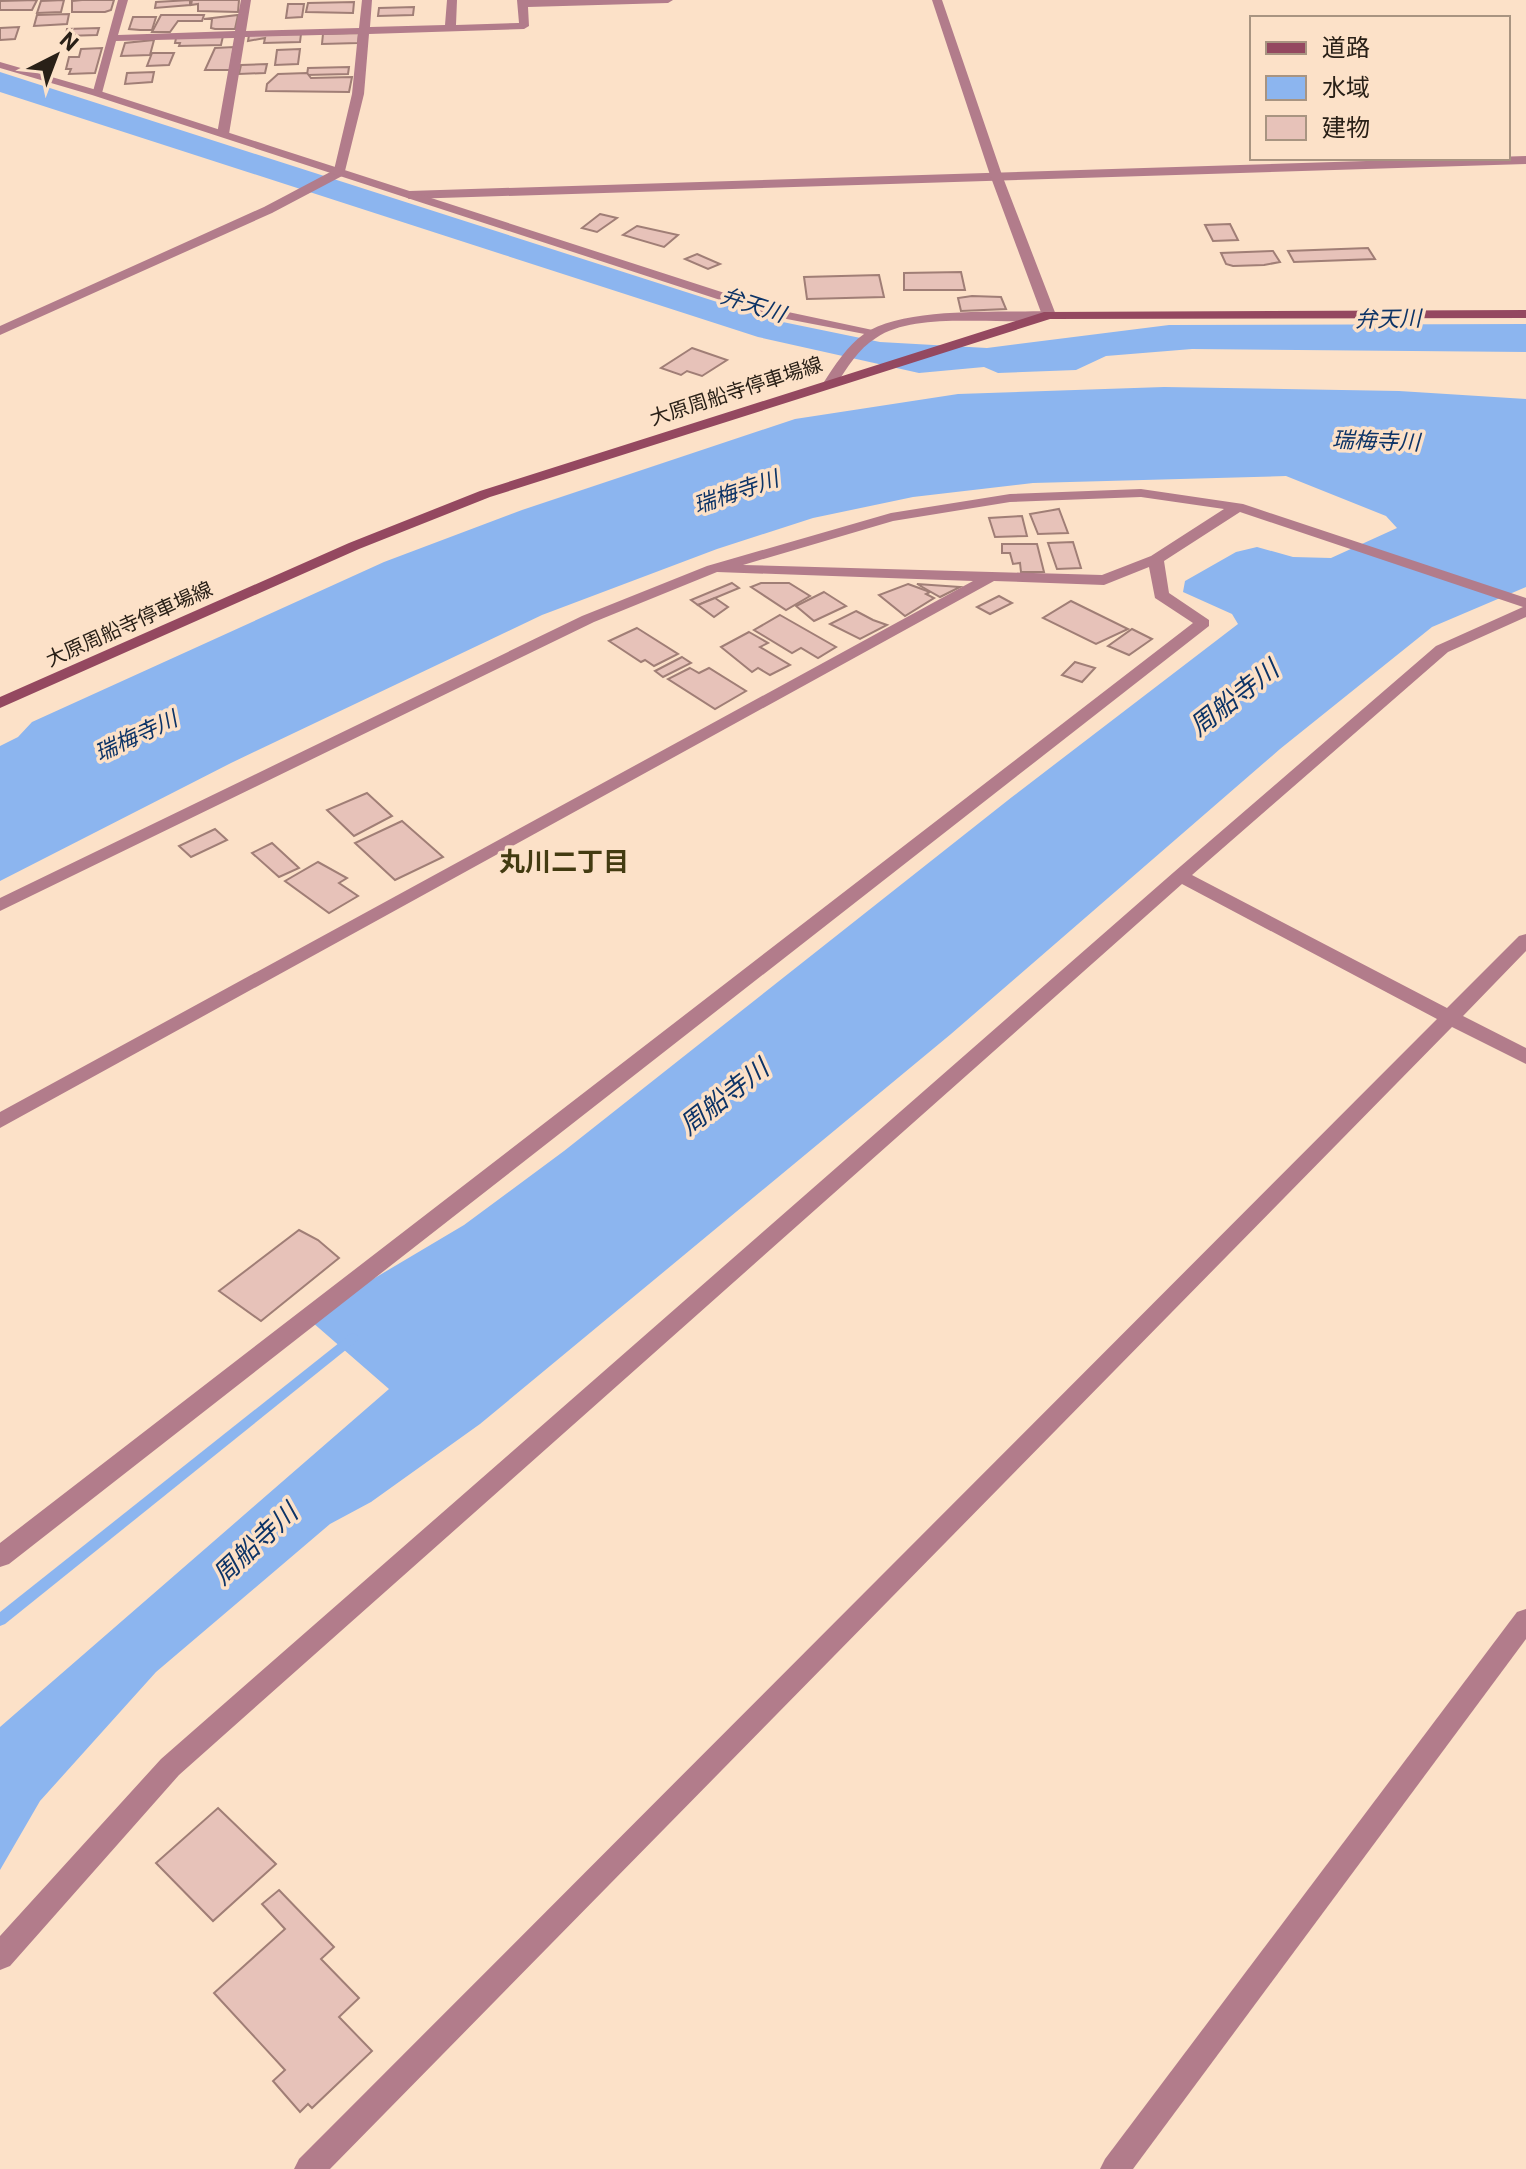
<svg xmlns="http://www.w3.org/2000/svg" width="1526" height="2169" viewBox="0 0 1526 2169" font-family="Roboto,'Noto Sans JP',sans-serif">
	<rect width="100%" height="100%" fill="#fce1c8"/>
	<g fill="#8cb5ef">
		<polygon points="0,72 773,320 880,342 987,348 1169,325 1526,324 1526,352 1192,349 1106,356 1076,370 998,373 984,367 919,373 758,337 0,92"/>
		<polygon points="1164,387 1399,391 1526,399 1526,587 1432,627 1280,749 951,1034 480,1424 371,1502 330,1524 156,1672 40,1801 0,1870 0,1727 389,1389 312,1322 368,1282 464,1225 564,1151 1012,797 1238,624 1232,614 1183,592 1185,581 1236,552 1257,547 1293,557 1331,558 1397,528 1386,516 1286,476 1033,483 913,497 813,518 717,549 542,615 231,763 0,881 0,746 18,737 32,722 384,562 522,510 795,419 958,394"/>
	</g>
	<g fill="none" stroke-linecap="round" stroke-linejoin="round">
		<polygon fill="#8cb5ef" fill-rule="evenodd" points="353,1333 357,1335 359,1338 357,1341 5,1624 0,1626 0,1612 349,1335"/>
	</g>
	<g fill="#e7c2b9" stroke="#a07e76" stroke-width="2">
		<polygon points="37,0 32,10 0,10 0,1"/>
		<polygon points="64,0 61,12 37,13 41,1"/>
		<polygon points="82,0 114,0 111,10 105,12 72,12 72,1"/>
		<polygon points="190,0 190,5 155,8 156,2"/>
		<polygon points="192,0 239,0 238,12 198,11 198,4 191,5"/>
		<polygon points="354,2 353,13 306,12 308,3"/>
		<polygon points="288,4 304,4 302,17 286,18"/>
		<polygon points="414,7 413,15 378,16 379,8"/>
		<polygon points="69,14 67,24 34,26 37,15"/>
		<polygon points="161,15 204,15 202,21 178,21 170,32 152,32"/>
		<polygon points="238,15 235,29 215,29 211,28 212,19 204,19"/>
		<polygon points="133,17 156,17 152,30 140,30 129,29"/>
		<polygon points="19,27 15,39 0,40 0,28"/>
		<polygon points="99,28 97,35 66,36 67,29"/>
		<polygon points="359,33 358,43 322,44 323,34"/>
		<polygon points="301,34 300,42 264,43 265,38 248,41 249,35"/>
		<polygon points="223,36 221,45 179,46 180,43 175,43 176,38"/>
		<polygon points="154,40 150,55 121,56 125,43"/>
		<polygon points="234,47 230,70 205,70 215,48"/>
		<polygon points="102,48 95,73 69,74 71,69 66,69 69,57 79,57 81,49"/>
		<polygon points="300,49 298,64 275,65 277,50"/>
		<polygon points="152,53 174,53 169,65 147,66"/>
		<polygon points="267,64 265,73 239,74 241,65"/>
		<polygon points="349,67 348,74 307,75 308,68"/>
		<polygon points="154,72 152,82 125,84 127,73"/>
		<polygon points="307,73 311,78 352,77 349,92 266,91 267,84 278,74"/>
		<polygon points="600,214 617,218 597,232 582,228"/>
		<polygon points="1230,224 1238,240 1213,241 1205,225"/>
		<polygon points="637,226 678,235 664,247 623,235"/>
		<polygon points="1368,248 1375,259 1294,262 1288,251"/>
		<polygon points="1273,251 1280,262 1264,265 1233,266 1226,264 1221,253"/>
		<polygon points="697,254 720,264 708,269 685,259"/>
		<polygon points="961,272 965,290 904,290 904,273"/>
		<polygon points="879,275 884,297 807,299 804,277"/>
		<polygon points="972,296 1001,297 1006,309 961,311 958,298"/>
		<polygon points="692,348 727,360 702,376 687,371 681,375 661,368"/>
		<polygon points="799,364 812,368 801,376 786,372"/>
		<polygon points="1059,509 1068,533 1038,534 1030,514"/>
		<polygon points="1022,516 1027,536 995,537 989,518"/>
		<polygon points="1073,542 1081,568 1057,569 1048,543"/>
		<polygon points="1002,544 1037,544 1044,572 1021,572 1020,563 1013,564 1010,553 1002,553"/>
		<polygon points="732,583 739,588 698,605 691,600"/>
		<polygon points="761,583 789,583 810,596 786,610 751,587"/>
		<polygon points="908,584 930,592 926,594 934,598 905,616 879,595"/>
		<polygon points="917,584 960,587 940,597"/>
		<polygon points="824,592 846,606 814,621 796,606"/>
		<polygon points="999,596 1012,603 990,614 977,607"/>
		<polygon points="715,598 728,607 714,617 698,605"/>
		<polygon points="1071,601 1128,629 1096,644 1043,618"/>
		<polygon points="856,611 873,620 887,625 860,639 830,624"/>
		<polygon points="780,615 836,647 818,658 801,648 792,653 754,630"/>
		<polygon points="637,628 678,654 654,666 645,660 641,662 609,641"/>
		<polygon points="1132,629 1152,639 1129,655 1108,646"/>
		<polygon points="749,632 768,643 760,647 790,665 770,675 758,668 752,672 721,647"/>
		<polygon points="682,657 691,663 663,677 655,671"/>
		<polygon points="1075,662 1095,668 1082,682 1062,675"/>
		<polygon points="690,668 699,673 709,668 746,691 715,709 668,679"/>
		<polygon points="367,793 392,816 354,836 327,810"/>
		<polygon points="402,821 443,857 395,880 355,843"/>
		<polygon points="215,829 227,840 191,857 179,846"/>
		<polygon points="272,843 299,868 279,877 252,853"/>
		<polygon points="318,862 347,878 339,883 358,896 329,913 285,881"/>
		<polygon points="299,1230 318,1240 339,1258 261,1321 219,1291"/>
		<polygon points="218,1808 276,1864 213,1921 156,1863"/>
		<polygon points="279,1890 334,1947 321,1959 359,1998 339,2017 372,2051 312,2108 308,2104 300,2112 273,2081 285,2070 214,1993 285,1929 262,1904"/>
	</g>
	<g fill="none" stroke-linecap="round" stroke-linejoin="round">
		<g fill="#b27c8b" fill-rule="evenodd">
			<polygon points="118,0 128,0 118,35 235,31 241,0 251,0 246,31 359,28 362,0 372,0 370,27 445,25 447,0 457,0 456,25 519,23 517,0 673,0 668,3 528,7 529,26 524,29 369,34 364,94 344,175 272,213 0,335 0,326 264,207 334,170 352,94 358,34 245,37 229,134 223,137 217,134 234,38 116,41 102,93 92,95"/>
			<polygon points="1526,156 1526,164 409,199 403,195 409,191"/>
			<path d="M1049,311L1054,312V318C1003,328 919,309 876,338C858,349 847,368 836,385L824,382C835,365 847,346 864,334C903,306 1001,313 1049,311Z"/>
			<path d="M1141,489L1243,504L1526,598V617L1448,652L1192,875L1447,1008L1519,936L1526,934V951L1463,1016L1526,1048V1064L1452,1027L330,2169H294L299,2159L1437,1019L1182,884L179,1775L10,1966L0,1970V1936L161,1759L1174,872L1436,646L1523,607L1240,512L1164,561L1169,593L1209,620V626L9,1564L0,1567V1543L1193,623L1155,598L1149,567L1104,585L994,581L0,1128V1112L973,581L717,572L594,622L0,911V898L582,616L707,566L891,513L1010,494ZM1141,497L1224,509L1151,556L1102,575L743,565L893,521L1010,502Z"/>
			<polygon points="1526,1609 1526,1639 1133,2169 1100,2169 1105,2159 1517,1612"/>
		</g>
		<g fill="#b27c8b" fill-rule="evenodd">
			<polygon points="932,0 942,0 1002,175 1056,315 1054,318 1042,315 990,175"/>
			<polygon points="0,62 100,91 774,309 882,332 875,336 766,315 92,95 0,68"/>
		</g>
		<polygon fill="#944860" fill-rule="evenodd" points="1526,310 1526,318 1050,319 490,497 359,549 0,708 0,697 349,543 480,491 1044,312"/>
	</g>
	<g text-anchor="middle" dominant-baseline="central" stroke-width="7" stroke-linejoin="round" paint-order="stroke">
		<g font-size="20" fill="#292017" stroke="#fce1c8">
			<text transform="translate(736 391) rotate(-18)">大原周船寺停車場線</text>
			<text transform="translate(129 624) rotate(-24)">大原周船寺停車場線</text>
		</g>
		<g font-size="22" font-style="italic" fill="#0c3366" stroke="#fce1c8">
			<text transform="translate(753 305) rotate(18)">弁天川</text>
			<text transform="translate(1388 319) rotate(-1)">弁天川</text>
			<text transform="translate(1376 441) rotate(2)">瑞梅寺川</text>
			<text transform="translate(736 492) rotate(-19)">瑞梅寺川</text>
			<text transform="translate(136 736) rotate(-25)">瑞梅寺川</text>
		</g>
		<g font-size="26" font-style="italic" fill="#0c3366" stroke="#fce1c8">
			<text transform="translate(1234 698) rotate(-38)">周船寺川</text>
			<text transform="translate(724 1097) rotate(-38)">周船寺川</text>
			<text transform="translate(255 1544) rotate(-43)">周船寺川</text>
		</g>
		<g font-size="26" font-weight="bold" fill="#433b11" stroke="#fce1c8">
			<text x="564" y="862">丸川二丁目</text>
		</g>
	</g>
	<rect x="1250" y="16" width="260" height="144" fill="#fce1c8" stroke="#a89481" stroke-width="2"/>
	<rect x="1266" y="42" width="40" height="12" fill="#944860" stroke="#a89481" stroke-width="2"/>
	<text x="1322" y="56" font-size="24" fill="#292017">道路</text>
	<rect x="1266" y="76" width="40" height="24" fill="#8cb5ef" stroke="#a89481" stroke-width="2"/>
	<text x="1322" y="96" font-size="24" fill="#292017">水域</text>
	<rect x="1266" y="116" width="40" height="24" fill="#e7c2b9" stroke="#a89481" stroke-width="2"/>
	<text x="1322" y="136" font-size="24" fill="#292017">建物</text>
	<g transform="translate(56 56) rotate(42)" stroke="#fce1c8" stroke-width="6" paint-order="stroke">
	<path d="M0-6L14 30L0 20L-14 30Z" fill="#292017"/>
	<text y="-12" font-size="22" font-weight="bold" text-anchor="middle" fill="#292017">N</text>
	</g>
</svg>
